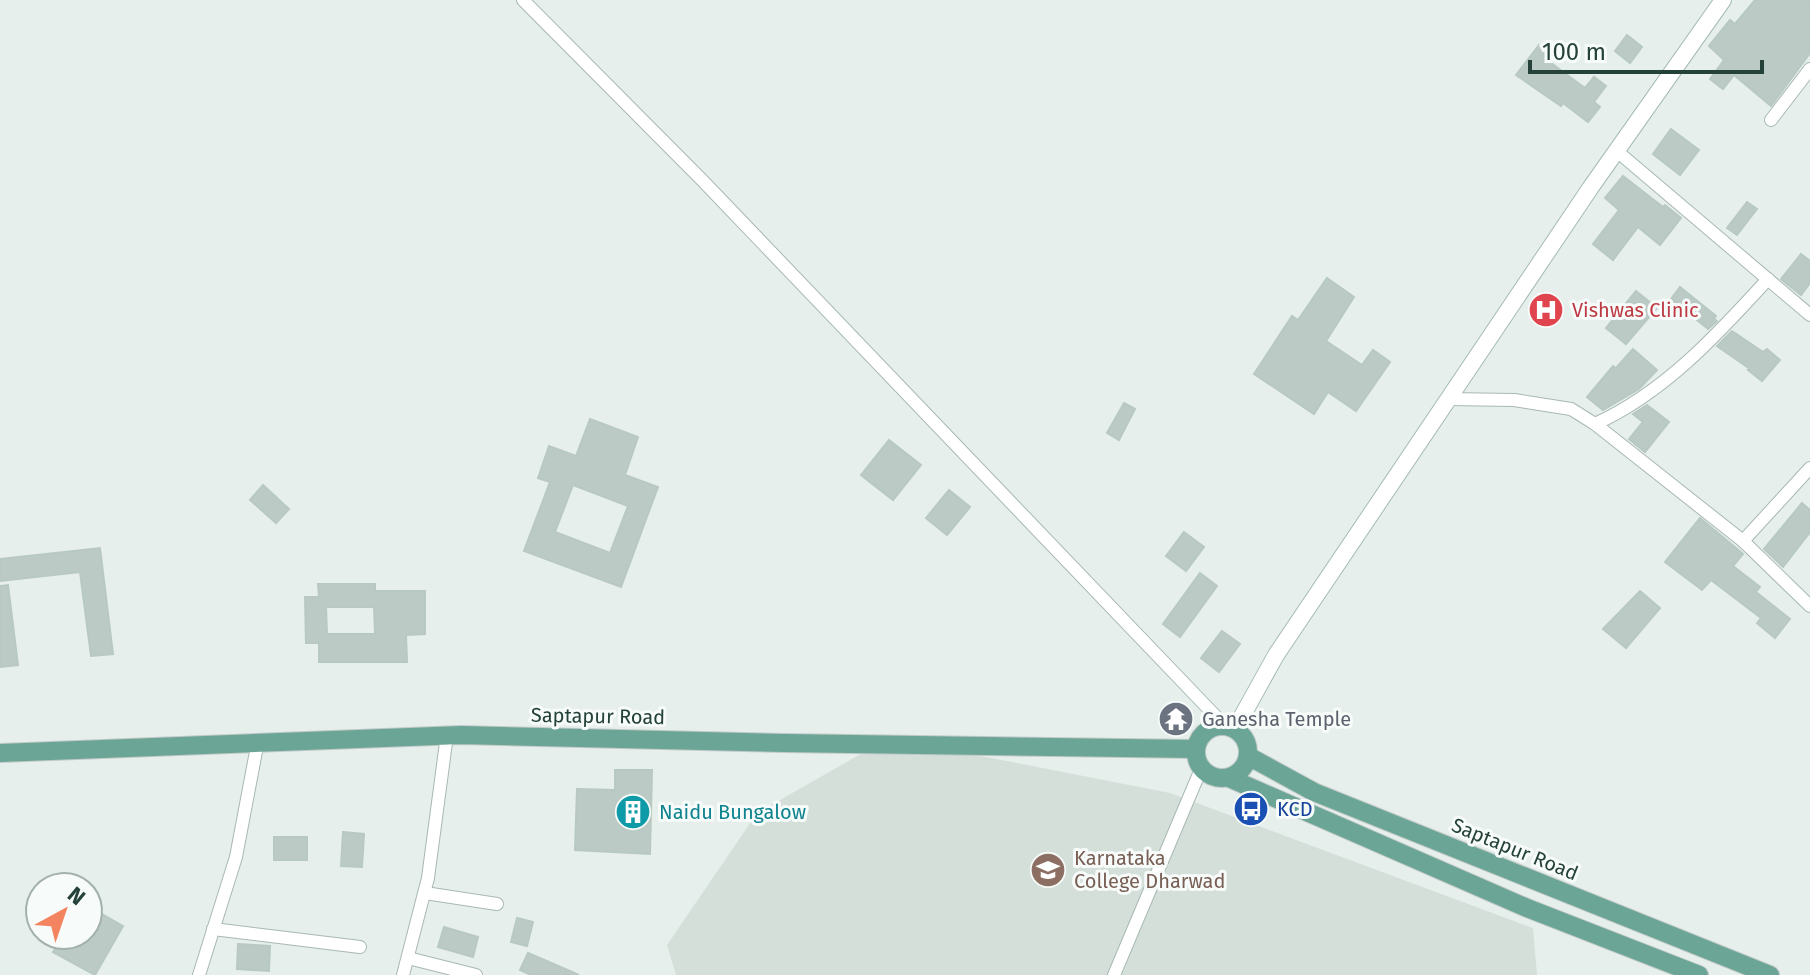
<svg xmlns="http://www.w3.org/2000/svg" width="1810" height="975" viewBox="0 0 1810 975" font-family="'Fira Sans',sans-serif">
	<rect width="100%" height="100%" fill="#e6efeb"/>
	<polygon fill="#d4dfda" points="889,738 1170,793 1533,928 1537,975 676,975 667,945 757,813"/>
	<g fill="#bbcac4" stroke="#b8c9c2" stroke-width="2" fill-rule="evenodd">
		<polygon points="1755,0 1810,0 1810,53 1771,106 1734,75 1723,89 1710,79 1724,60 1709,46 1730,20 1735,24"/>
		<polygon points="1627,35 1642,47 1630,63 1615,51"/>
		<polygon points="1539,45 1551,54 1547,60 1585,88 1594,77 1606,86 1594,102 1600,107 1588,122 1563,103 1561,106 1516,75"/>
		<polygon points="1671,129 1699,150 1680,175 1653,154"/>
		<polygon points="1623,176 1663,207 1665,205 1681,218 1660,245 1638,227 1613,260 1593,244 1619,210 1605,198"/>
		<polygon points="1747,202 1757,209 1737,235 1727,228"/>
		<polygon points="1801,254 1810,261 1810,283 1801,295 1781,279"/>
		<polygon points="1327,278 1354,297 1326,341 1362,365 1373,350 1390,362 1356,411 1328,392 1314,414 1254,374 1292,316 1298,320"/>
		<polygon points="1680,287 1716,316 1714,319 1717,321 1708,329 1671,299"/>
		<polygon points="1636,291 1657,308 1626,344 1606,328"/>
		<polygon points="1732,331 1763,352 1767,349 1780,360 1762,381 1748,370 1750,369 1717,346"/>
		<polygon points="1633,349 1657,370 1639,389 1603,410 1587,397 1613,366 1616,368"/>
		<polygon points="1124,403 1135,409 1119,440 1107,433"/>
		<polygon points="1647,405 1669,422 1645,452 1629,439 1643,422 1633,414"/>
		<path d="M590,419L638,437L625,475L658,487L621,587L524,551L550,482L538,478L549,446L576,456ZM573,485L628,506L610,553L555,532Z"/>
		<polygon points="889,440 921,465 893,500 861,475"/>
		<polygon points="263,485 289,509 276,523 250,500"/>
		<polygon points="949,490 970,507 947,535 926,518"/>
		<polygon points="1802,503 1810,510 1810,532 1783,567 1764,549"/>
		<polygon points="1700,518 1743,554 1733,566 1760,587 1756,592 1790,619 1775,638 1757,623 1761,618 1711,580 1702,590 1665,562"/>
		<polygon points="1184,532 1204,547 1186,571 1166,556"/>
		<polygon points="100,548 113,654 91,656 80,572 0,581 0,559"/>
		<polygon points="1200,573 1217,586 1180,637 1163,624"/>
		<path d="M318,584H375V591H425V634L406,635L407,662H319V643H306L305,597H319ZM326,607H374L375,634H327Z"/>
		<polygon points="8,585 18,665 0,667 0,586"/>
		<polygon points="1640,591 1660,608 1626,648 1603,629"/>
		<polygon points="1222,631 1240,644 1219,672 1201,658"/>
		<polygon points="615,770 652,770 650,854 575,850 577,789 615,790"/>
		<polygon points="343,832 364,834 362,867 341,866"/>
		<rect x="274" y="837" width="33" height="23"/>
		<polygon points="88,906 123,926 95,975 53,952 63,935 88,935"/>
		<polygon points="517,918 533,922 527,946 511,942"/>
		<polygon points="444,927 478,937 473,957 438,947"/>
		<polygon points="238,944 270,946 269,971 237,969"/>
		<polygon points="528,953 542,959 579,975 531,975 520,970"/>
	</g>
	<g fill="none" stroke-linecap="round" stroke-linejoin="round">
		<defs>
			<g id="street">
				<polyline points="523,0 702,180 1225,726"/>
				<polyline points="1771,120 1810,69"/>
				<polyline points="1618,152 1810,315"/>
				<polyline points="1448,399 1514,400 1571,409 1595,424 1743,541 1810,606"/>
				<path d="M1595,424C1664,393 1718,334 1768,279"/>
				<polyline points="1743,541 1810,468"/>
				<polyline points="425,893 497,904"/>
				<polyline points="213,929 360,947"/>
				<polyline points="408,958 476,975"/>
				<polyline points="199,975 236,857 258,741"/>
				<polyline points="403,975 428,878 447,735"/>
				<polyline points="1114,975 1201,769"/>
			</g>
			<polyline id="secondary" points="1235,729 1276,655 1591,187 1723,0"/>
			<g id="primary">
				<circle cx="1222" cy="752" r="26"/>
				<polyline points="0,753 461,735 785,743 1195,749"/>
				<polyline points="1248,756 1314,792 1770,975"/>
				<polyline points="1229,778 1527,908 1699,975"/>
			</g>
		</defs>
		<use href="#street" stroke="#a8b8b2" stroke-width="14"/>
		<use href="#secondary" stroke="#a4bbb3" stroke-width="18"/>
		<use href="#primary" stroke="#c2cac8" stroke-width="20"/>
		<use href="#street" stroke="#fff" stroke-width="12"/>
		<use href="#secondary" stroke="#fff" stroke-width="16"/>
		<use href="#primary" stroke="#6aa596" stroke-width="18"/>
	</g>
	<defs>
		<symbol id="hospital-disc" viewBox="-11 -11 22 22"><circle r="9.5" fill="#e0444e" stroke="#f7fbf9"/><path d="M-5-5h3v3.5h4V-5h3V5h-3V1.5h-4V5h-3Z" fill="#fff"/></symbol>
		<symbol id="temple-disc" viewBox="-11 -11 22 22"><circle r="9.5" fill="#6b7280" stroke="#f7fbf9"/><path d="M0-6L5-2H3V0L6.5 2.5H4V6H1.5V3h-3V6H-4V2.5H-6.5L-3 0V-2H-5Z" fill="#fff"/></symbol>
		<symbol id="bus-disc" viewBox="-11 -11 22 22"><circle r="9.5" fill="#1a4fb4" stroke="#f7fbf9"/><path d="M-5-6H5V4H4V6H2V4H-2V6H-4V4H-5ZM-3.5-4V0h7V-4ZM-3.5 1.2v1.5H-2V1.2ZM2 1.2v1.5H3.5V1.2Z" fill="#fff"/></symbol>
		<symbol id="building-disc" viewBox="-11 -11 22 22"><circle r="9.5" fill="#0f9aa8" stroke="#f7fbf9"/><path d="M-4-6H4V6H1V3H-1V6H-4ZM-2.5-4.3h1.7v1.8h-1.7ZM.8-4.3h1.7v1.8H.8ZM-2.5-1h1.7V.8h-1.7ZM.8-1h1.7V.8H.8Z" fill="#fff"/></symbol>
		<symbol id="university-disc" viewBox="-11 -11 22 22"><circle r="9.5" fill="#8d6e63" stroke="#f7fbf9"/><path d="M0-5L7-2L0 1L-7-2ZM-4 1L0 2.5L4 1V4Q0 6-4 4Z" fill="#fff"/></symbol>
	</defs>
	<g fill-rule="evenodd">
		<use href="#hospital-disc" x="1526" y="290" width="40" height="40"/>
		<use href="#temple-disc" x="1156" y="699" width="40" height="40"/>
		<use href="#bus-disc" x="1231" y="789" width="40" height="40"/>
		<use href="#building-disc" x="613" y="792" width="40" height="40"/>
		<use href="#university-disc" x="1028" y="850" width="40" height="40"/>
	</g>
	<g text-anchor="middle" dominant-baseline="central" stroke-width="6" stroke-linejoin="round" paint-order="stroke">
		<g font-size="20" fill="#be3a42" stroke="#f7fbf9" text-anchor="start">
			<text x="1572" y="310">Vishwas Clinic</text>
		</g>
		<g font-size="20" fill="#24423a" stroke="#f7fbf9">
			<text transform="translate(598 716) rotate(1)">Saptapur Road</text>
			<text transform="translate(1515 849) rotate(22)">Saptapur Road</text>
		</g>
		<g font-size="20" fill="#5b616d" stroke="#f7fbf9" text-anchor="start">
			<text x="1202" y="719">Ganesha Temple</text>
		</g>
		<g font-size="20" fill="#164399" stroke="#f7fbf9" text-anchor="start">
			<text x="1277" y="809">KCD</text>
		</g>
		<g font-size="20" fill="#0d838f" stroke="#f7fbf9" text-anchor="start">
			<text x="659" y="812">Naidu Bungalow</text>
		</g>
		<g font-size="20" fill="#785e54" stroke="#f7fbf9" text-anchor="start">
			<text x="1074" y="858">Karnataka<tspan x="1074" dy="23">College Dharwad</tspan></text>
		</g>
	</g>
	<g transform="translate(64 911) rotate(40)"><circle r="38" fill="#f7fbf9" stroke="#a3b1ad" stroke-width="2"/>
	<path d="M0-6L14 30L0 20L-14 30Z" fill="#f4845f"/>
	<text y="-12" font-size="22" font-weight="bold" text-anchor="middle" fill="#24423a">N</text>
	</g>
	<path d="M1530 60v12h232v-12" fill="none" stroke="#24423a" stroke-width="4"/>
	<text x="1542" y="60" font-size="24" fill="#24423a" stroke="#f7fbf9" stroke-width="6" paint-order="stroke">100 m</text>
</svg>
